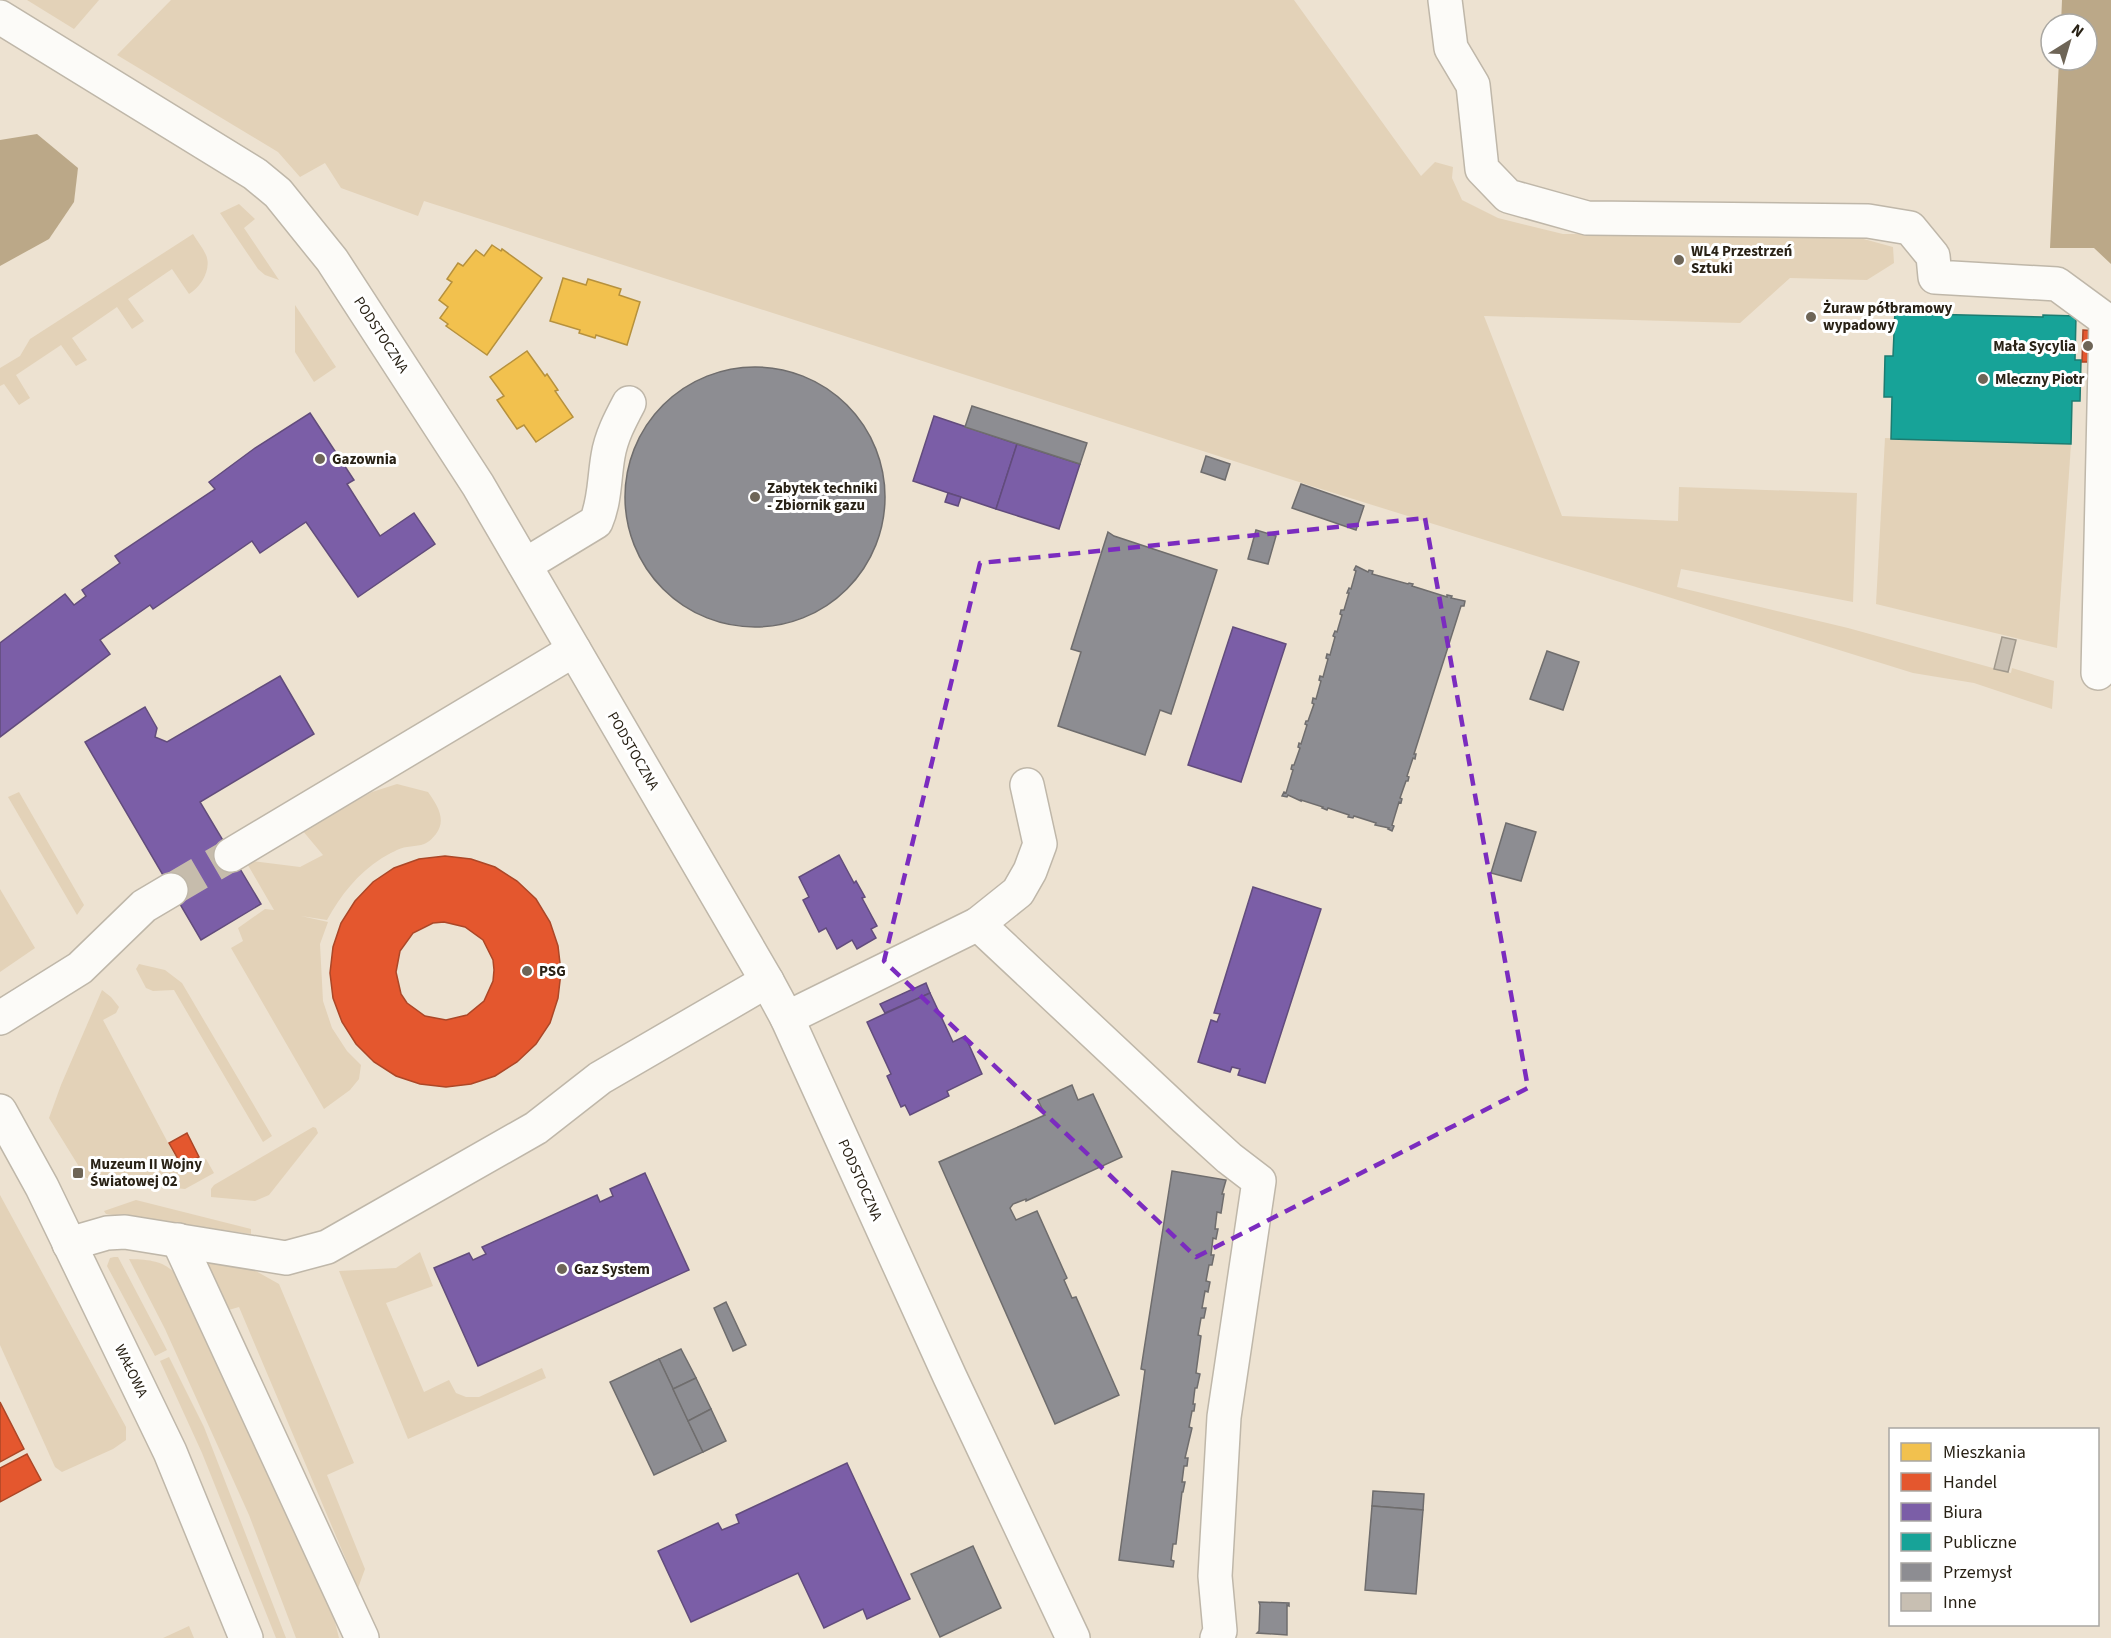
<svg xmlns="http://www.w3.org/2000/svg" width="2111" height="1638" viewBox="0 0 2111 1638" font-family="'Source Sans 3',sans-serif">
	<rect width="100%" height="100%" fill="#ede2d1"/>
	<g fill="#e3d2b8">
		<polygon points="27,0 99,0 74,29"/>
		<polygon points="171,0 1294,0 1421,176 1435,162 1453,167 1452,178 1462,200 1498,218 1563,234 1849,235 1893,247 1894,263 1867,280 1790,278 1740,323 1484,316 1562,516 1678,521 1679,487 1857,493 1853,602 1681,569 1677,587 1848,628 2011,673 2012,668 2054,681 2052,709 1974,683 1913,673 1665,596 1321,489 424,201 418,216 341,188 325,163 300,177 278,152 117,55"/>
		<polygon points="239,204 255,219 244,228 279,280 265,275 258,269 220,213"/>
		<path d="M193,234C197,241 203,248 206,255C212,269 201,287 189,294L172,269L128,299L144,321L132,329L117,307L72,338L87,360L76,366L61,345L16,375L30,398L19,405L4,384L0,386V368L20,356L30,339Z"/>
		<polygon points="295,305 336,367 314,382 295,352"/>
		<polygon points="1885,438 2071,444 2057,648 1876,604"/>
		<path d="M397,784L428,792C437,805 447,819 436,834C432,839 428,843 421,845C417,846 412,846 407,847C399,848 389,854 382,858C357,874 341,895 327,920L301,916L328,922L320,944L323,1001L332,1028L347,1051L361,1065L359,1079L350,1090L324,1109L231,948L243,941L238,928L265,909L274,910L245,860L300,867L323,855L302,830L372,792Z"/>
		<polygon points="19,792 84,905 77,915 8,797"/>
		<polygon points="0,889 35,948 0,972"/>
		<polygon points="139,964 165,970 182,983 272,1136 263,1142 174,990 153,991 146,988 136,969"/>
		<polygon points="102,990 111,997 119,1007 116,1013 103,1020 184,1173 206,1159 214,1173 185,1189 86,1178 49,1118 61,1085"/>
		<polygon points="313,1127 316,1128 318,1133 269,1195 255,1201 211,1197 211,1189 214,1185"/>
		<polygon points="0,1195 126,1427 126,1440 113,1449 62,1472 55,1467 0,1345"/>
		<polygon points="136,1200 251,1229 251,1234 106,1214 104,1211"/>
		<polygon points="420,1252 433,1286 386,1303 424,1392 449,1380 456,1393 466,1397 479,1397 542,1368 546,1378 408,1439 339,1271 396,1268"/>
		<polygon points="114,1257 118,1257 167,1350 155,1356 107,1266 110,1258"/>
		<path d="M129,1259C158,1260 165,1262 185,1282L334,1618L339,1638H296L249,1515L165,1329Z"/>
		<polygon points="201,1262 254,1270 279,1284 354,1463 327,1475 365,1569 358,1588 239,1307 222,1312"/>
		<polygon points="169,1357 204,1427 286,1638 276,1638 202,1453 160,1361"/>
		<polygon points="189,1626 194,1638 163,1638"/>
	</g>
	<g fill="#bba888">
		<polygon points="2062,0 2111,0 2111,264 2094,248 2050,248 2059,60 2087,60 2087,24 2061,24"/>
		<polygon points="37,134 78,168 74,202 49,239 0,266 0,140"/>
	</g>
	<g fill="#f2c14e" stroke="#b6913d" stroke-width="1.5">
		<polygon points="492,245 501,251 502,249 542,278 487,355 446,326 448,324 440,318 448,307 439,300 452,282 447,279 458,263 463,266 476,250 484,256"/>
		<polygon points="563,278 586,285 588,279 621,289 619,295 640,302 627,345 596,335 595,338 579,333 580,330 550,321"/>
		<polygon points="527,351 545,376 547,374 558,390 555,391 573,417 536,442 524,425 517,429 497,400 504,396 490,377"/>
	</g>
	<g fill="#e4572e" stroke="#ac4727" stroke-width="1.5" fill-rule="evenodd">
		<polygon points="2083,330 2096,331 2095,362 2082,362"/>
		<path d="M445,856L471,859L495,867L517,881L536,899L550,922L558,946L561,972L558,998L550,1023L536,1044L517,1062L495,1076L471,1084L446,1087L420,1084L396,1076L374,1062L356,1044L342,1022L333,998L330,973L333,947L341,923L355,901L373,882L394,868L419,859ZM444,922L465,927L483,940L493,960L494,970L493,981L484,1001L467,1015L446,1020L425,1016L407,1003L401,994L396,972L400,951L413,933L433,923Z"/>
		<polygon points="187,1133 199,1157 182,1166 169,1143"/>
		<polygon points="0,1402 24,1449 0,1462"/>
		<polygon points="27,1454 41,1480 0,1502 0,1468"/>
	</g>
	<g fill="#7b5ea7" stroke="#624c7c" stroke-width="1.5">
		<polygon points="310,413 354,480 347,484 380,536 414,513 435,544 358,597 306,522 260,553 252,541 153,609 150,605 100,640 110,654 0,737 0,643 65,594 74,605 86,596 82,590 120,563 115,556 215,489 209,482 255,448"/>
		<polygon points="934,416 1017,444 996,509 913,481"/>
		<polygon points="1017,444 1080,464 1059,529 996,509"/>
		<polygon points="948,493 961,497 958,506 945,502"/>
		<polygon points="1233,627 1286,644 1241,782 1188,765"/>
		<polygon points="280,676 314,734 200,802 261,904 201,940 85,742 145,707 157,728 155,737 167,742"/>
		<polygon points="839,855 854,883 856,881 865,897 862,898 877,926 871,929 876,938 857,949 852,940 837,949 826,928 819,932 803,900 809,897 799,877"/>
		<polygon points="1253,887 1321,909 1265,1083 1238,1075 1240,1069 1232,1067 1230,1072 1198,1062 1211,1020 1217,1022 1220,1014 1214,1013"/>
		<polygon points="926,983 930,993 885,1013 880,1004"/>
		<polygon points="930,993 953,1042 965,1036 982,1074 947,1091 949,1096 910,1115 905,1105 901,1107 887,1076 891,1074 867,1022"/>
		<polygon points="645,1173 689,1270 478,1366 434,1268 469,1253 473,1260 486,1254 482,1247 597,1195 600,1202 613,1196 610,1189"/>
		<polygon points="847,1463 910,1599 867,1619 863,1609 824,1628 798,1573 691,1622 658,1551 718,1523 722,1530 739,1523 736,1515"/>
	</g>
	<polygon fill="#17a398" stroke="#1c7c71" stroke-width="1.5" points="1895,310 1927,311 1926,314 2043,317 2043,315 2076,316 2075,360 2081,360 2080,401 2072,401 2071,444 1891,439 1892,397 1884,397 1885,356 1893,356"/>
	<g fill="#8d8d92" stroke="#6f6d6d" stroke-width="1.5">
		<circle cx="755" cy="497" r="130"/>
		<polygon points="972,406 1087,443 1080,464 965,427"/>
		<polygon points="1206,456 1230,464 1225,480 1201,472"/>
		<polygon points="1301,484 1364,506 1356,530 1292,508"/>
		<polygon points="1256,530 1276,536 1268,564 1248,559"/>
		<polygon points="1108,532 1114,536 1217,570 1171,714 1160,710 1145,755 1058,726 1081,652 1071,649"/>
		<polygon points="1356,566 1368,572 1369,570 1373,571 1372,574 1408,584 1409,583 1413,584 1412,586 1447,597 1447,595 1452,596 1451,598 1465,601 1464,606 1461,606 1414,754 1416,754 1415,759 1413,758 1407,776 1409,777 1408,781 1406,781 1400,798 1402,799 1401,803 1399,802 1392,825 1394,826 1392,831 1388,829 1389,828 1375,825 1376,823 1354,816 1353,818 1348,817 1349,815 1328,808 1327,810 1322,808 1323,807 1301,800 1301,801 1288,795 1287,797 1282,796 1284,792 1286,793 1293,770 1291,769 1292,765 1294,765 1300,748 1298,747 1299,743 1301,744 1307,725 1305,724 1306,721 1308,721 1314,704 1312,703 1313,698 1316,699 1321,681 1319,680 1320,676 1323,677 1328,659 1326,658 1327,654 1330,655 1335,637 1333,636 1335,631 1337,632 1342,615 1340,614 1341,610 1344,610 1349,593 1347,593 1349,588 1351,589 1356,571 1354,570"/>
		<polygon points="1547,651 1579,662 1563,710 1530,699"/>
		<polygon points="1506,823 1536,832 1521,881 1491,873"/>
		<polygon points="1072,1085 1078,1100 1093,1094 1122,1157 1026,1201 1026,1199 1013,1204 1010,1208 1016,1220 1037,1211 1067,1278 1064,1280 1072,1298 1076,1297 1119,1395 1055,1424 939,1162 1045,1115 1038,1100"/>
		<polygon points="1172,1171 1226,1180 1222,1194 1224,1194 1221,1213 1217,1212 1215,1229 1218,1229 1216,1239 1213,1238 1211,1255 1214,1255 1212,1265 1209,1265 1206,1281 1210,1282 1208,1292 1205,1291 1202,1308 1206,1308 1204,1318 1201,1318 1198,1335 1201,1336 1196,1373 1200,1374 1197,1388 1195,1388 1193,1404 1195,1404 1194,1411 1192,1411 1189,1427 1192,1428 1185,1458 1188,1458 1187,1466 1184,1466 1182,1482 1185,1482 1183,1492 1182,1492 1176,1544 1173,1544 1171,1560 1174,1561 1173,1567 1119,1560 1145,1370 1141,1369"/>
		<polygon points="726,1302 746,1345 733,1351 714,1308"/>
		<polygon points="681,1349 696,1378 673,1389 659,1359"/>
		<polygon points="659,1359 703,1452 654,1475 610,1382"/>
		<polygon points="696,1378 711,1409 688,1421 673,1389"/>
		<polygon points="711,1409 726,1441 703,1452 688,1421"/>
		<polygon points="1373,1491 1424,1494 1423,1510 1372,1506"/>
		<polygon points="1372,1506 1423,1510 1416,1594 1365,1590"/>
		<polygon points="973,1546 1001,1608 940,1637 911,1574"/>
		<polygon points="1259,1602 1289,1603 1289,1606 1287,1605 1287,1635 1257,1633 1259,1631 1260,1605"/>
	</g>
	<polygon fill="#c8bfb2" stroke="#a1998c" stroke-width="1.5" points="2002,637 2016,640 2008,672 1994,669"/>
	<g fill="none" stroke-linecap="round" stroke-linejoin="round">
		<polyline stroke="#c6bcac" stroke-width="33" stroke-dasharray="33 16" stroke-linecap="butt" points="171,890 231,855"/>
		<defs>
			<g id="minor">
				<polyline points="1445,0 1451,48 1473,85 1482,169 1508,196 1587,218 1868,221 1910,228 1933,256 1935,277 2057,284 2106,320 2098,673"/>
				<polyline points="0,17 255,174 278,193 332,260 478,485 767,981 787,1018 950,1377 1073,1638"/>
				<path d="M525,565L596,522C605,501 604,479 608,456C611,437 620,420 629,403"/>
				<polyline points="231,855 574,650"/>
				<polyline points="978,924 1185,1118 1229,1158 1259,1181 1224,1417 1215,1576 1220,1631 1217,1638"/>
				<polyline points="0,1018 80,968 144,906 171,890"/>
				<polyline points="787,1018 978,924 1018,892 1030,871 1040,844 1027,785"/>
				<polyline points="0,1111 42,1187 170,1452 246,1638"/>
				<polyline points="178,1240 362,1638"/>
				<polyline points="69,1244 107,1233 125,1232 286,1258 327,1247 536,1128 600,1078 767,981"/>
			</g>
		</defs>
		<use href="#minor" stroke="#bfb7a9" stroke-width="36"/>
		<use href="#minor" stroke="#fcfbf8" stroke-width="33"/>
	</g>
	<path fill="none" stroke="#7b2cbf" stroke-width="4.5" stroke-dasharray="12 8" stroke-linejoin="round" d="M1425,518L1528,1088L1196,1257L884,961L980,563Z"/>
	<g fill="#6e6557" stroke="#fff" stroke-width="2">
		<circle cx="1679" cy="260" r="6"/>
		<circle cx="1811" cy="317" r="6"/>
		<circle cx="2088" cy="346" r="6"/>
		<circle cx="1983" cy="379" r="6"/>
		<circle cx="320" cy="459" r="6"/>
		<circle cx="755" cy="497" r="6"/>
		<circle cx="527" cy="971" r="6"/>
		<rect x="72" y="1167" width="12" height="12" rx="3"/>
		<circle cx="562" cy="1269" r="6"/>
	</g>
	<g text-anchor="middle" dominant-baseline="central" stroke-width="6" stroke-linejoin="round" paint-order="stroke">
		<g font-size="15" font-weight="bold" fill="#292216" stroke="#fff" text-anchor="start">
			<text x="1691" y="251">WL4 Przestrzeń<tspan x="1691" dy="17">Sztuki</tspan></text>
			<text x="1823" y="308">Żuraw półbramowy<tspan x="1823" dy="17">wypadowy</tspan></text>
			<text x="2076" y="346" text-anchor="end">Mała Sycylia</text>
			<text x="1995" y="379">Mleczny Piotr</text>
			<text x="332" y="459">Gazownia</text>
			<text x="767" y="488">Zabytek techniki<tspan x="767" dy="17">- Zbiornik gazu</tspan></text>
			<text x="539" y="971">PSG</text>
			<text x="90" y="1164">Muzeum II Wojny<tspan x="90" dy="17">Światowej 02</tspan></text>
			<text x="574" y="1269">Gaz System</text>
		</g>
		<g font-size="15" fill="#292216" stroke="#fff">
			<text transform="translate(381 335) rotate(57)">PODSTOCZNA</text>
			<text transform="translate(633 751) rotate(60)">PODSTOCZNA</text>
			<text transform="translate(860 1180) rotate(66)">PODSTOCZNA</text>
			<text transform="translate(131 1371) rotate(64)">WAŁOWA</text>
		</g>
	</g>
	<rect x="1889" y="1428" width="210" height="198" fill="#ffffff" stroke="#a9a7a2" stroke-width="1.5"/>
	<rect x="1901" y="1443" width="30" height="18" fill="#f2c14e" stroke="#a9a7a2" stroke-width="1.5"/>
	<text x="1943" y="1458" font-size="18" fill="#292216">Mieszkania</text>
	<rect x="1901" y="1473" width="30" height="18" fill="#e4572e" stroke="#a9a7a2" stroke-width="1.5"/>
	<text x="1943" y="1488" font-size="18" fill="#292216">Handel</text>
	<rect x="1901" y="1503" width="30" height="18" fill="#7b5ea7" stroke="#a9a7a2" stroke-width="1.5"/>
	<text x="1943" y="1518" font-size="18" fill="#292216">Biura</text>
	<rect x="1901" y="1533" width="30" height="18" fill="#17a398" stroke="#a9a7a2" stroke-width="1.5"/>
	<text x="1943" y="1548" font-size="18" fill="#292216">Publiczne</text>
	<rect x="1901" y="1563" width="30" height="18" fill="#8d8d92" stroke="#a9a7a2" stroke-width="1.5"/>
	<text x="1943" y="1578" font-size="18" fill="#292216">Przemysł</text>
	<rect x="1901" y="1593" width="30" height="18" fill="#c8bfb2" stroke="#a9a7a2" stroke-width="1.5"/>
	<text x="1943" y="1608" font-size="18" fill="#292216">Inne</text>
	<g transform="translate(2069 42) rotate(37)"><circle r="28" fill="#ffffff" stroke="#a9a7a2" stroke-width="1.5"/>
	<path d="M0-4.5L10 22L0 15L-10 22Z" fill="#6e6557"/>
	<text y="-9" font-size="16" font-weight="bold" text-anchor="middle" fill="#292216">N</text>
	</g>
</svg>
